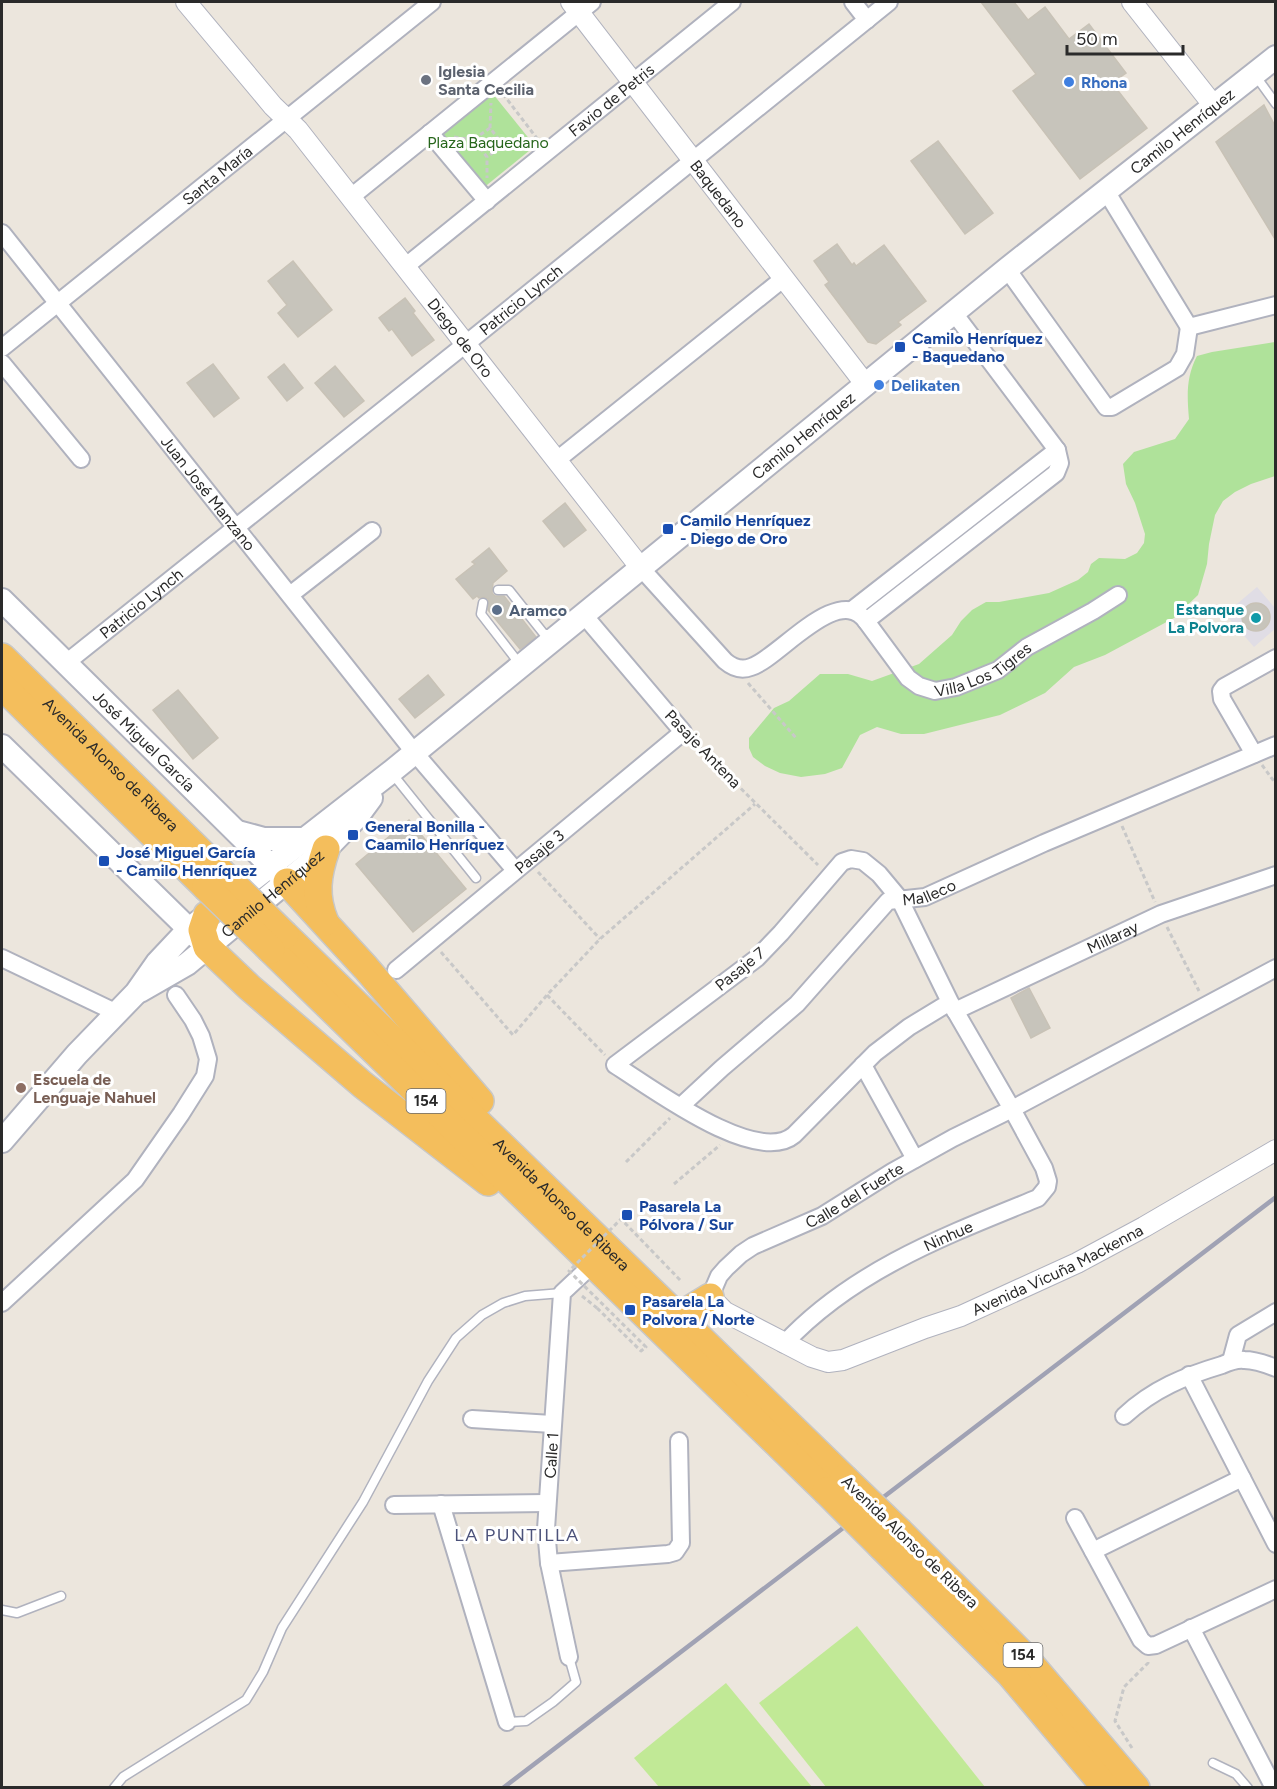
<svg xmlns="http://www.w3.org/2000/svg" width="1277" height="1789" viewBox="0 0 1277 1789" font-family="Figtree,sans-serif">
	<rect width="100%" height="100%" fill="#ece6dd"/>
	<polygon fill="#e0dde5" points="1257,587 1275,608 1276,628 1254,647 1225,614"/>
	<g fill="#afe29a">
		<polygon points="493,94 535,146 482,189 440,137"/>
		<path d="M1275,342V476L1251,484L1235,492L1223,501L1215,515L1209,544L1207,564L1198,595L1174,618L1105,655L1074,667L1045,693L1000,715L924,734H901L877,727L860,735L842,768L825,774L801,777L780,773L765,766L753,757L749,748V738L774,708L789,701L820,674H848L872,681L919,664L952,635L961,621L972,610L986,602H999L1049,593L1078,580L1088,572L1091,564L1099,558L1125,559L1137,553L1144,543L1145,534L1135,503L1126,484L1123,464L1134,452L1175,439L1189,419C1187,396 1186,377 1197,356L1212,352Z"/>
	</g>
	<g fill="#c1e996">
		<polygon points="857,1626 985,1787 826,1787 759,1703"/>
		<polygon points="726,1683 812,1787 659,1787 634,1758"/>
	</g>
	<g fill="#c7c4bb" stroke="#c8c2b6" stroke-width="1.5">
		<polygon points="981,2 1014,2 1028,20 1045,7 1069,39 1089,24 1126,73 1112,83 1147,128 1080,179 1013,91 1036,74"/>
		<polygon points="1264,105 1275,126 1275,239 1216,142"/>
		<polygon points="938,141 993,213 965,234 911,161"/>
		<polygon points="837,244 852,265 854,263 856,266 884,245 926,301 898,322 901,325 876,344 868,342 825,285 829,282 814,261"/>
		<polygon points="293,261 332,310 298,337 278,313 287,305 268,281"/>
		<polygon points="405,298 415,311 413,313 434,340 412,356 392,329 389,331 379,318"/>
		<polygon points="213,364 239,398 214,417 187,383"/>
		<polygon points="284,364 303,388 287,401 268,377"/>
		<polygon points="335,366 364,401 344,417 315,383"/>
		<polygon points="565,503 586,530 564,547 543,521"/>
		<polygon points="489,548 507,571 493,583 492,593 495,596 504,596 536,637 520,649 488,610 488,599 484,597 479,598 477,596 473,599 456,579 475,564 472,562"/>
		<circle cx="1256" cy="617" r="14"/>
		<polygon points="428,675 444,695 415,718 399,699"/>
		<polygon points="178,690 218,738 193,759 153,710"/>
		<polygon points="409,820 466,889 413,932 356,864"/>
		<polygon points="1029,988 1050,1028 1031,1038 1011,998"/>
	</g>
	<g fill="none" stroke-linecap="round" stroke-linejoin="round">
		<defs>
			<g id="service">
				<polyline points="1255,75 1276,104"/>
				<polyline points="498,590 509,590 544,634 552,634"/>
				<polyline points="483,603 481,614 515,658 515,666"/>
				<polyline points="391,772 476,878"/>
				<polyline points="2,1610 17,1613 61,1596"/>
				<polyline points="507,1722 526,1721 553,1702 576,1682 569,1657"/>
				<polyline points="1213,1763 1236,1774 1248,1788"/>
				<polyline points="114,1788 123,1777 246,1700 263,1672 282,1628 363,1502 428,1381 456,1338 482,1315 503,1303 525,1296 562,1293"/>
			</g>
			<g id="minor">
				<polyline points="853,2 867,20"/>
				<polyline points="430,133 487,201"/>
				<polyline points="1106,191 1189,327"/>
				<polyline points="351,197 592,2"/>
				<path id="s1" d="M2,233L414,752L515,870"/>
				<path id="s2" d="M406,266L732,2"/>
				<polyline points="1007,269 1106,407 1112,407 1177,368 1185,354 1189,327"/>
				<polyline points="1189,327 1276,305"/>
				<path id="s3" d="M2,348L432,2"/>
				<polyline points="2,363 81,459"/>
				<polyline points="557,460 784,278"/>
				<path d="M640,567L725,661C732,667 741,671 751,667C778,659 838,582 866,621L1056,473L1060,463L1057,450L954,313"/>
				<polyline points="290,595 372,531"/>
				<polyline points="852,610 1057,450"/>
				<path id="s4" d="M866,621L908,678L919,686L935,691L956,687L998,670L1027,647L1093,611L1118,595"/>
				<path id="s5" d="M66,663L467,343L889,2"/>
				<polyline points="1254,754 1222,699 1221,691 1224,687 1276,658"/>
				<polyline points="2,958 117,1013"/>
				<path id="s6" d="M396,970L683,732L583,614"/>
				<path id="s7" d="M955,1011L1161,914L1276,875"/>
				<polyline points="863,1065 915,1159"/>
				<path id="s8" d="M681,1106L722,1068L797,1004L888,901L925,897L1044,843L1276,745"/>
				<path id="s9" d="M710,1297L719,1276L726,1268L741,1254L753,1246L822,1216L892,1172L953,1138L1012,1109L1276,968"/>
				<polyline points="2,1303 135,1180 181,1114 205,1076 208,1059 201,1036 193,1020 176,995"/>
				<path id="s10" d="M784,1344C853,1270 947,1235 1038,1198L1047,1187L1048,1181L1044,1168L1012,1109L950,1002L899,898L879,874L863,861L851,859L842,862L781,933L757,958L615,1065C649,1086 756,1167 794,1135L875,1053L909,1027L950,1002"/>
				<polyline points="1231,1361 1238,1335 1276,1312"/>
				<polyline points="1189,1375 1276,1544"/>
				<path d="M1124,1416C1153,1389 1185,1376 1222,1365C1229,1362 1236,1359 1244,1360C1254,1360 1266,1364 1276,1368"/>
				<polyline points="472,1419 552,1424"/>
				<polyline points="441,1504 507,1722"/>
				<polyline points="394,1505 546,1503"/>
				<polyline points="1075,1518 1141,1640 1148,1646 1156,1645 1276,1589"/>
				<polyline points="1093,1551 1242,1478"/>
				<polyline points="549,1563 668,1554 675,1552 681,1543 679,1441"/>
				<polyline points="1191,1628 1274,1788"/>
				<path id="s11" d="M569,1657L549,1563L546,1529L562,1293L593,1264"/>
			</g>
			<g id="tertiary">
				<path id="s12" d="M186,2L273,106L298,130L640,567"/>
				<path id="s13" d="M571,2L866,385"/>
				<polyline points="1132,2 1214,106"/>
				<path id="s14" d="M710,1297L725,1312L812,1357L828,1362L843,1360L925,1328L961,1316L1077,1263L1144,1227L1276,1150"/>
			</g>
			<g id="secondary">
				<path id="s15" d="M2,600L280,875"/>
				<polyline points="2,746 200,940"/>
				<polyline points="238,832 264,839 305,839"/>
				<path id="s16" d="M140,991L187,964L326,849L357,817L371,798"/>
				<path id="s17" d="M2,1141L77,1054L136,993L157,963L188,930L391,772L1007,269L1276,57"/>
			</g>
			<g id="trunk">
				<path id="s18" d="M2,657L220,871"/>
				<polyline points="2,686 206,887"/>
				<polyline points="287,882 366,968 480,1101"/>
				<polyline points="207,915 202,930 207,947 249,987 363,1085 488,1182"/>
				<path d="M325,922C314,896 317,875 326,849"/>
				<path id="s19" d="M285,935L844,1478"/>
				<polyline points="271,950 826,1491"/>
				<polyline points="679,1316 710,1297"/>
				<polyline points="900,1532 1023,1655 1136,1788"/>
				<polyline points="881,1546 1010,1674 1106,1788"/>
			</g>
		</defs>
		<use href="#service" stroke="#b0b2be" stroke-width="11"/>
		<use href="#minor" stroke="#b0b2be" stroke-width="20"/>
		<use href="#tertiary" stroke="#b0b2be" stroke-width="22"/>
		<use href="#secondary" stroke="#b0b2be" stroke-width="26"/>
		<use href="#trunk" stroke="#c8c8c8" stroke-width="30"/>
		<g stroke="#c8c8c8" stroke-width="3" stroke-dasharray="4.5 3" stroke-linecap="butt">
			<polyline points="503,94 539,141"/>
			<polyline points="490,128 491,103"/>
			<polyline points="454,137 474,140 487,157 487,178"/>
			<polyline points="474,139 490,128 503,145 487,157"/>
			<polyline points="503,145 527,148"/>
			<polyline points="748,683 796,738"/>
			<polyline points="693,741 818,865"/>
			<polyline points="1262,765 1276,784"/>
			<polyline points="1122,826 1155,902"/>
			<polyline points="538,872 600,939"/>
			<polyline points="1167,927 1199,991"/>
			<polyline points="441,952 513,1035 547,995 600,939 755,804"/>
			<polyline points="547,995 605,1055"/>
			<polyline points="626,1162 670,1118"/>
			<polyline points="674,1184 720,1145"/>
			<polyline points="582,1296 597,1308"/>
			<polyline points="1132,1748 1115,1721 1124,1687 1148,1663 1148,1660"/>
		</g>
		<use href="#service" stroke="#fff" stroke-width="8"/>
		<use href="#minor" stroke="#fff" stroke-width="16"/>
		<use href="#tertiary" stroke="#fff" stroke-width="20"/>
		<use href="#secondary" stroke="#fff" stroke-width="22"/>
		<use href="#trunk" stroke="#f4be5c" stroke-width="27"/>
		<polyline stroke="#a0a2b4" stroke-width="4.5" points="503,1788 1276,1197"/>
		<defs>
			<g id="trunk-bridge">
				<polyline points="220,871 285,935"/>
				<polyline points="206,887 271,950"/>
				<polyline points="844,1478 900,1532"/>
				<polyline points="826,1491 881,1546"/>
			</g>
		</defs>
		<use href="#trunk-bridge" stroke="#c8c8c8" stroke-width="30" stroke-linecap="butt"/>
		<polyline stroke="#c8c8c8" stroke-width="3" stroke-dasharray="4.5 3" stroke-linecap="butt" points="597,1308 641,1351 646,1347 569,1271 621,1219 682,1282"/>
		<use href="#trunk-bridge" stroke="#f4be5c" stroke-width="27"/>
	</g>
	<circle fill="#6b7280" stroke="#fff" stroke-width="2" cx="426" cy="80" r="6"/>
	<g fill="#3f7fe0" stroke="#fff" stroke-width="2">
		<circle cx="1069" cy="82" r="6"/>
		<circle cx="879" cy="385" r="6"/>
	</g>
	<g fill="#1a4fb4" stroke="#fff" stroke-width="2">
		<rect x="894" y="341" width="12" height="12" rx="3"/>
		<rect x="662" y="523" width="12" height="12" rx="3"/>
		<rect x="347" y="829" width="12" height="12" rx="3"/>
		<rect x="98" y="855" width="12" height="12" rx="3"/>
		<rect x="621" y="1209" width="12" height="12" rx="3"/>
		<rect x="624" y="1304" width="12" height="12" rx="3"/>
	</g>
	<circle fill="#5c6f8a" stroke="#fff" stroke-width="2" cx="497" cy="610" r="6"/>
	<circle fill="#0f9aa8" stroke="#fff" stroke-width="2" cx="1256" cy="618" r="6"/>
	<circle fill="#8d6e63" stroke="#fff" stroke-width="2" cx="21" cy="1088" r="6"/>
	<g text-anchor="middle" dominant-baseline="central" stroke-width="6" stroke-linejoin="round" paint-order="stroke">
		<g fill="#fff" stroke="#6a6a6a" stroke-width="1.5">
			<rect x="406.5" y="1089" width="39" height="24" rx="4.5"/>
			<rect x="1003.5" y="1643" width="39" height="24" rx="4.5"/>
		</g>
		<g font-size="15" font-weight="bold" fill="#2a2a2a">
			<text x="426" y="1101">154</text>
			<text x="1023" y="1655">154</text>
		</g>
		<g font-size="16" font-weight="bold" fill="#5b616d" stroke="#fff" text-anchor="start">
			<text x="438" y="71">Iglesia<tspan x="438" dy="18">Santa Cecilia</tspan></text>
		</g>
		<g font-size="16" font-weight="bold" fill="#366cbe" stroke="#fff" text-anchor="start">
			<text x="1081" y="82">Rhona</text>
			<text x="891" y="385">Delikaten</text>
		</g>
		<g font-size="16" fill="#2a2a2a" stroke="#fff">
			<text stroke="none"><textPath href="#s2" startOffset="264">Favio de Petris</textPath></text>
			<text stroke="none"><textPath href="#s17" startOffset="1557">Camilo Henríquez</textPath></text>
			<text stroke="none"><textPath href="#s3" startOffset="276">Santa María</textPath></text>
			<text stroke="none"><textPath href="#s13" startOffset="242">Baquedano</textPath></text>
			<text stroke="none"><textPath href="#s5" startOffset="582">Patricio Lynch</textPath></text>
			<text stroke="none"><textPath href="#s12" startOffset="434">Diego de Oro</textPath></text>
			<text stroke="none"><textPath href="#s17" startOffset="1071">Camilo Henríquez</textPath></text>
			<text stroke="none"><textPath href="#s1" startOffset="332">Juan José Manzano</textPath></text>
			<text stroke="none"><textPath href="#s5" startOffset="96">Patricio Lynch</textPath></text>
			<text stroke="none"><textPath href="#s4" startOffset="154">Villa Los Tigres</textPath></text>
			<text stroke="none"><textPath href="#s15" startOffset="200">José Miguel García</textPath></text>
			<text transform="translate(703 749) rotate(46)">Pasaje Antena</text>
			<text stroke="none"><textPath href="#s18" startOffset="153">Avenida Alonso de Ribera</textPath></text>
			<text stroke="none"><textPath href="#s6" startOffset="186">Pasaje 3</textPath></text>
			<text stroke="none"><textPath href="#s8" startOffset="334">Malleco</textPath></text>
			<text stroke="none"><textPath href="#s16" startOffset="165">Camilo Henríquez</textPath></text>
			<text stroke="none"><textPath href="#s7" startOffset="174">Millaray</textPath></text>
			<text transform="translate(740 969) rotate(-39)">Pasaje 7</text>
			<text stroke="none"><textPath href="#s9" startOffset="182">Calle del Fuerte</textPath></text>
			<text stroke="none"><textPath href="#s19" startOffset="386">Avenida Alonso de Ribera</textPath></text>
			<text stroke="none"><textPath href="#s10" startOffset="198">Ninhue</textPath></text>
			<text stroke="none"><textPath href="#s14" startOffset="384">Avenida Vicuña Mackenna</textPath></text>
			<text stroke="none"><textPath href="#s11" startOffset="204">Calle 1</textPath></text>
			<text transform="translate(910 1542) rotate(44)">Avenida Alonso de Ribera</text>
		</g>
		<g font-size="16" fill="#27661c" stroke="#fff">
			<text x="488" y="142">Plaza Baquedano</text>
		</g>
		<g font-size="16" font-weight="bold" fill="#164399" stroke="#fff" text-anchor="start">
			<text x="912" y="338">Camilo Henríquez<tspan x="912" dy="18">- Baquedano</tspan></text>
			<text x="680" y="520">Camilo Henríquez<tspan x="680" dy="18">- Diego de Oro</tspan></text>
			<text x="365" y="826">General Bonilla -<tspan x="365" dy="18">Caamilo Henríquez</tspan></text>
			<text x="116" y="852">José Miguel García<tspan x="116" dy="18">- Camilo Henríquez</tspan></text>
			<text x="639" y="1206">Pasarela La<tspan x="639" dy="18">Pólvora / Sur</tspan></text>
			<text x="642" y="1301">Pasarela La<tspan x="642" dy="18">Polvora / Norte</tspan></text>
		</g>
		<g font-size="16" font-weight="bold" fill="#0d838f" stroke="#fff" text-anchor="end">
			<text x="1244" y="609">Estanque<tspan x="1244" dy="18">La Polvora</tspan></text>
		</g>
		<g font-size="16" font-weight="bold" fill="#4e5e75" stroke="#fff" text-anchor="start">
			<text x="509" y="610">Aramco</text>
		</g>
		<g font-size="16" font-weight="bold" fill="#785e54" stroke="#fff" text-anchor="start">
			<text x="33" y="1079">Escuela de<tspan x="33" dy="18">Lenguaje Nahuel</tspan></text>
		</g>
		<g font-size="18" letter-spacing="1.5" fill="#4c527a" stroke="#fff">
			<text x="517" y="1535">LA PUNTILLA</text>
		</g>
	</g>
	<rect width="1277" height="1789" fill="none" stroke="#2a2a2a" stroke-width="6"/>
	<path d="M1067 45v9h116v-9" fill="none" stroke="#2a2a2a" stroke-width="3"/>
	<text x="1076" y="45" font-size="18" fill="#2a2a2a" stroke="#ffffff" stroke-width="4.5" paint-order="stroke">50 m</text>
</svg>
